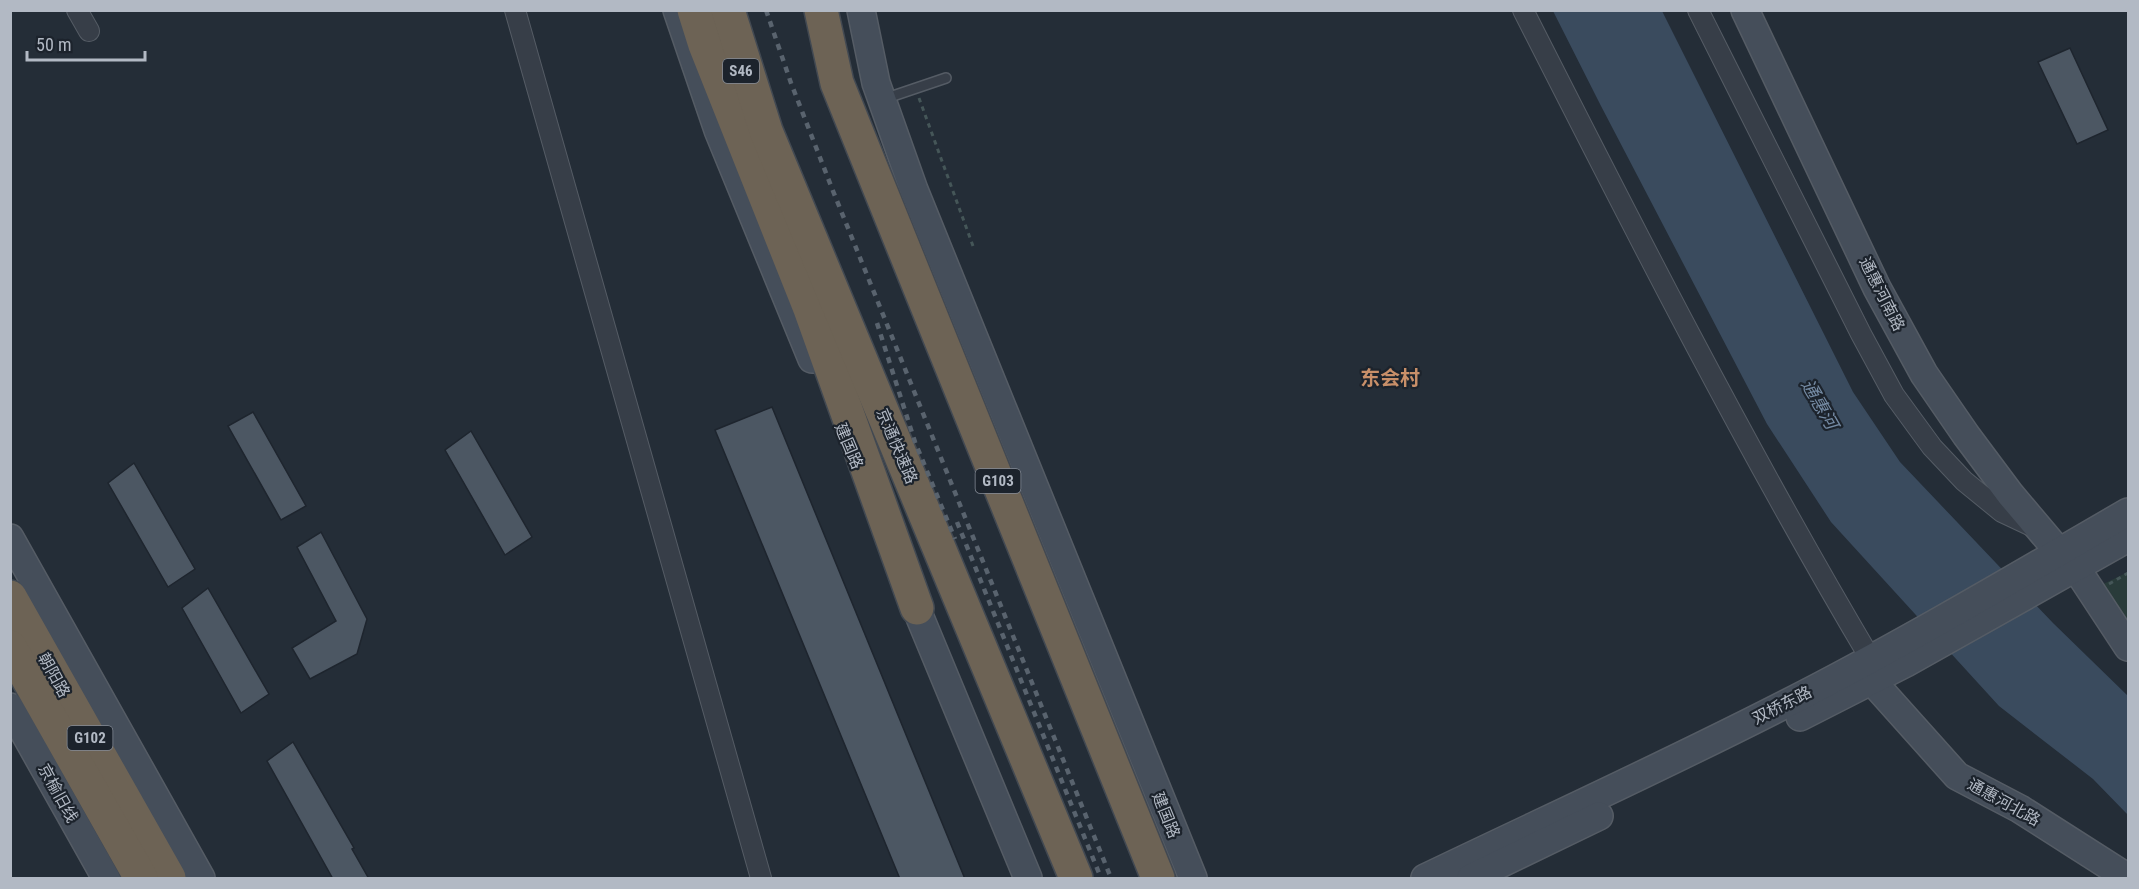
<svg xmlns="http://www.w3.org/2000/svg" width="2139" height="889" viewBox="0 0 2139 889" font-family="'Roboto Condensed','Noto Sans SC',sans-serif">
	<rect width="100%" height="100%" fill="#242d37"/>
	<polygon fill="#293b3a" points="2128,572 2128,636 2097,587"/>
	<polygon fill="#3a4b5e" points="1553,11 1662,11 1853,392 1900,462 2053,623 2128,696 2128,815 2093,779 1999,706 1831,522 1767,424 1601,106"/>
	<g fill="#4c5763" stroke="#1e252e" stroke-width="1.5">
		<polygon points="2070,48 2108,130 2077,144 2038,62"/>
		<polygon points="772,407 965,879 900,879 715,430"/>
		<polygon points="253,412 306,506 281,520 228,426"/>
		<polygon points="471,431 532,537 505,555 445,450"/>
		<polygon points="134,463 195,569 168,587 108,483"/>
		<polygon points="321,532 367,619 357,654 310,679 292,648 336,621 297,547"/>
		<polygon points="208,588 269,694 241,713 182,608"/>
		<polygon points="293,742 354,848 352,849 369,879 333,879 267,761"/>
	</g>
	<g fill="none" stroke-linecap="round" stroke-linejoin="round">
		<defs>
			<polyline id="lane" points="884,99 946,78"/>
			<g id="street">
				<polyline points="77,10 89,31"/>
				<polyline points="515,10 761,878"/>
				<path d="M1523,10C1634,229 1745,447 1870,658"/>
				<polyline points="1698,10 1861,334 1894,395 1932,447 1964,481 2002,512 2036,528"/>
			</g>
			<g id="secondary">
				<polyline points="677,10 718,130 812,359"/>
				<polyline points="861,10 876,83 914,190 1193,878"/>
				<polyline points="1745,10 1877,288 1924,374 1966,435 2010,494 2059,552"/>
				<polyline points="10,538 201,878"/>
				<polyline points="2076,568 2128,647"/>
				<polyline points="909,591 1028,878"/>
				<polyline points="1872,681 1957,776 2020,809 2128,878"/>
				<polyline points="10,707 106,878"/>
				<polyline points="1800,717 1906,663 2128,538"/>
				<path d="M1425,878C1552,817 1680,759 1805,694C1915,637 2021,574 2128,512"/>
				<polyline points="1471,878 1599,816"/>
			</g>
			<g id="highway">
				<polyline points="694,10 705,45 810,309 917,608"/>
				<polyline points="728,10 766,131 1076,878"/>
				<polyline points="821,10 837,83 1158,878"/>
				<polyline points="10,597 169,878"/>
				<polyline points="10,647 141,878"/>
			</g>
		</defs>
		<use href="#lane" stroke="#555c65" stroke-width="12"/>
		<use href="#street" stroke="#555c65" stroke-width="22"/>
		<use href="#secondary" stroke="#555c65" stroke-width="30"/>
		<use href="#highway" stroke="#424952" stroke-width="36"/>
		<g stroke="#455658" stroke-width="3" stroke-dasharray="4.5 4.5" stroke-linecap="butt">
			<polyline points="919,98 973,246"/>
			<polyline points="2109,584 2128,573"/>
		</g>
		<use href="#lane" stroke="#373e48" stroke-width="9"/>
		<use href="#street" stroke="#373e48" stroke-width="20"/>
		<use href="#secondary" stroke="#454e5a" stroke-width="27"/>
		<use href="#highway" stroke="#6d6355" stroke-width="33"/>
		<g stroke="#59636e" stroke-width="4.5" stroke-dasharray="6 6" stroke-linecap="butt">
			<polyline points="766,10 791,83 833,191 1111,878"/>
			<polyline points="877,323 915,442 955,539"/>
			<polyline points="957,522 1101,878"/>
		</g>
	</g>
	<g text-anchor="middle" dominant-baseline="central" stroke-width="4.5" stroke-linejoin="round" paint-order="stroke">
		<g fill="#1c232c" stroke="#858c96" stroke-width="1.5">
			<rect x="723" y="59" width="36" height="24" rx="4.5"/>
			<rect x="975.5" y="469" width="45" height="24" rx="4.5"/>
			<rect x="67.5" y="726" width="45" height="24" rx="4.5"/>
		</g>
		<g font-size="15" font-weight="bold" fill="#b2b9c4">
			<text x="741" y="71">S46</text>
			<text x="998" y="481">G103</text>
			<text x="90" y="738">G102</text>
		</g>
		<g font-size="16" fill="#b2b9c4" stroke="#1c232c">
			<text transform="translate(1882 294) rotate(63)">通惠河南路</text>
			<text transform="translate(849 446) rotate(67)">建国路</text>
			<text transform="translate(897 446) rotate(67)">京通快速路</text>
			<text transform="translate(54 675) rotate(61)">朝阳路</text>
			<text transform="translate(1782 705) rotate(-27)">双桥东路</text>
			<text transform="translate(58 793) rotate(61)">京榆旧线</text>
			<text transform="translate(2004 802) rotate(29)">通惠河北路</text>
			<text transform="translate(1166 815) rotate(68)">建国路</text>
		</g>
		<g font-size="18" font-style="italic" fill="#758ba4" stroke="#1c232c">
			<text transform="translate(1820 404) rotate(60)">通惠河</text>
		</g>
		<g font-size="20" font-weight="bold" fill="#c88f69" stroke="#1c232c">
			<text x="1390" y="378">东会村</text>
		</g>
	</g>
	<rect width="2139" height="889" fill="none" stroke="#b2b9c4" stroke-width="24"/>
	<path d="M27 51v9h118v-9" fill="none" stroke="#b2b9c4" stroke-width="3"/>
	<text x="36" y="51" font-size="18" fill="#b2b9c4" stroke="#1c232c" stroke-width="4.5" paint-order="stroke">50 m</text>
</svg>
